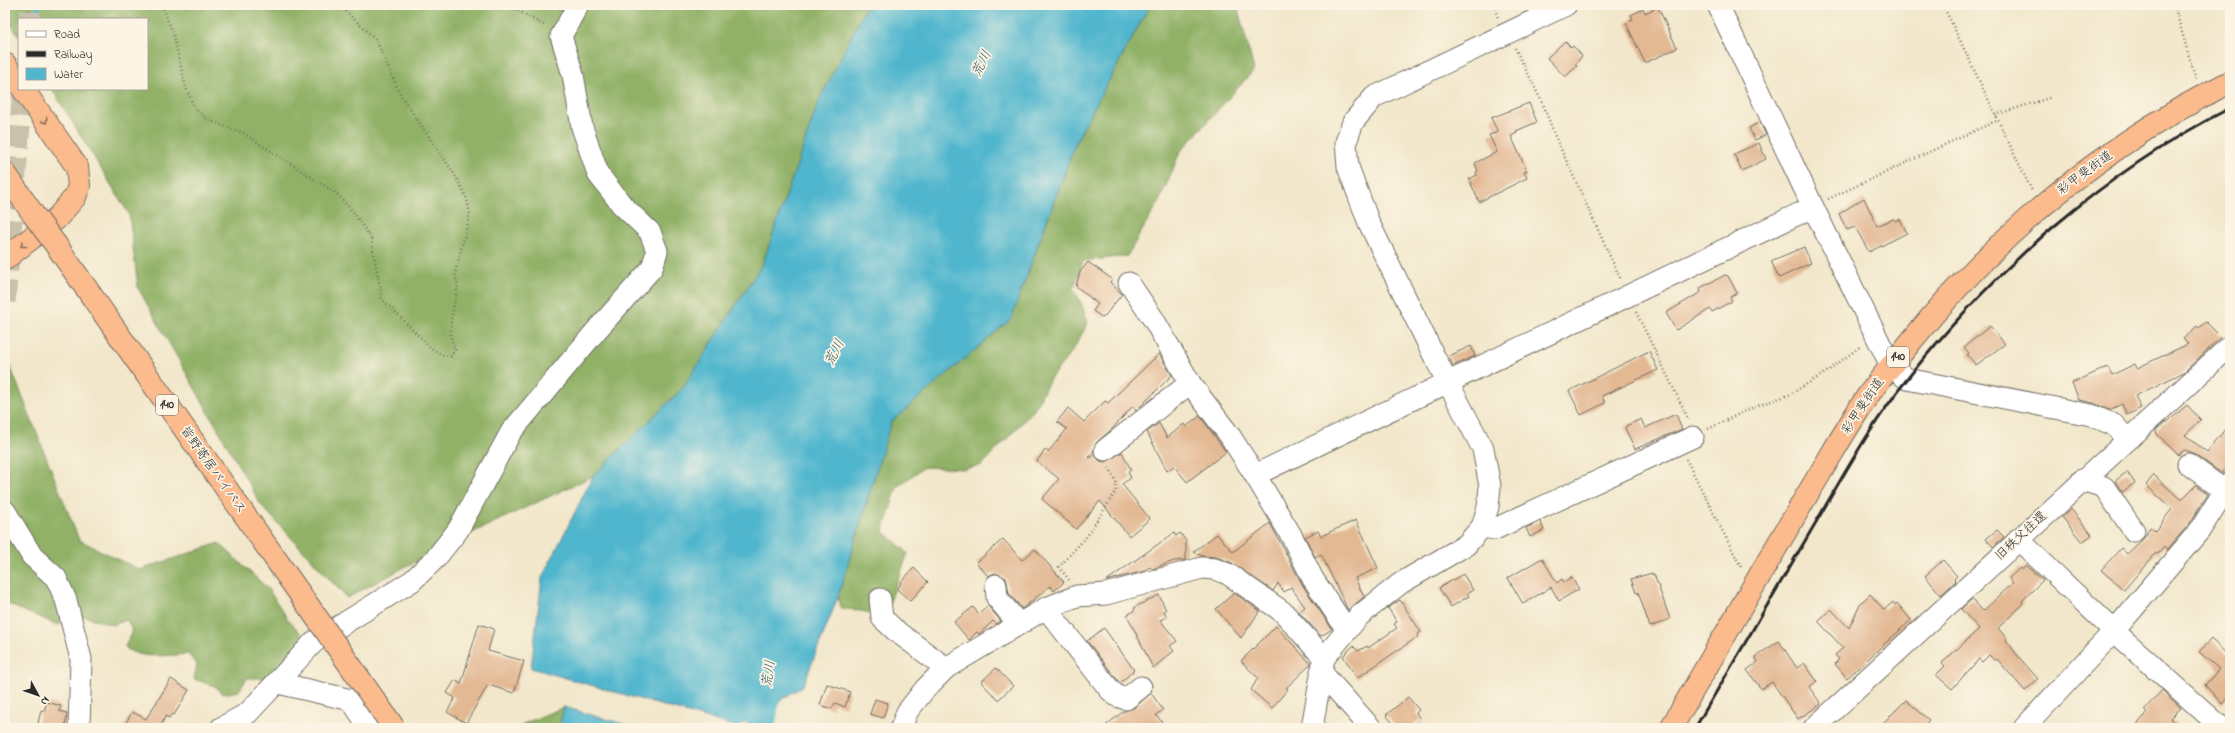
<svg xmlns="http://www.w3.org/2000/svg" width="2235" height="733" viewBox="0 0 2235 733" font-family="'Indie Flower','Klee One',sans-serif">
	<rect width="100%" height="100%" fill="#fcf5e5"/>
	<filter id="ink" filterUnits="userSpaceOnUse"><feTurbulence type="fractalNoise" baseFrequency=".025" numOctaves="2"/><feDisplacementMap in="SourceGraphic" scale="8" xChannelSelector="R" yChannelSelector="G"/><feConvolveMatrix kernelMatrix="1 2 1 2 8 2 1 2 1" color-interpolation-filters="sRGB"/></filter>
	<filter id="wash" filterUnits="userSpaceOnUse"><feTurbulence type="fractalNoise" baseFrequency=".012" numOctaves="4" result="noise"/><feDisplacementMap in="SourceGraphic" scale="16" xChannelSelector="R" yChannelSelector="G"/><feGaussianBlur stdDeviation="0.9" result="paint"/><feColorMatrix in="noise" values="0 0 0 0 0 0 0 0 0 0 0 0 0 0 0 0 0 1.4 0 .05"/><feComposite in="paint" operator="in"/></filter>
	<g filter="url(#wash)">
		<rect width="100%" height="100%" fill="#f2e7cb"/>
		<g fill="#90b166" stroke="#5e6e48">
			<polygon points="5,5 867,5 819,101 763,263 683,388 593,476 444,546 347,598 261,505 138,288 129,214 52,89 147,89 147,19 19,19 19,37 5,14"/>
			<polygon points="1150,5 1237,5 1254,70 1180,152 1159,202 1127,256 1083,261 1073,289 1080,300 1088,323 1073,350 1050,379 1034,410 982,465 964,469 924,467 897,487 883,531 908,553 885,615 841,608 838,597 891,422 1011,319 1076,141"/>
			<path d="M5,353L79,540L140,570L219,543L268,589L287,618L304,637L287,658L275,678H247L239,691L222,694L215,686L194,679L197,664L188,654C171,655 137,660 125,647L132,630L127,620L112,625L84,616L57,625C40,616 22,612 5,602Z"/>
			<polygon points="564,707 559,728 522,728 523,724"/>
		</g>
		<g fill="#4fb6cd" stroke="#3d707c">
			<polygon points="867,5 1150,5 1076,141 1011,319 891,422 838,597 803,686 737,727 531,668 542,578 593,476 683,388 763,263 819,101"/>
			<polygon points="564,707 637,728 559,728"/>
		</g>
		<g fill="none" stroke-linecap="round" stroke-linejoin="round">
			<polyline stroke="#4fb6cd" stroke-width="5" points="38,5 38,10"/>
			<polyline stroke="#4fb6cd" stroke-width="29" points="760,728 771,673"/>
		</g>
		<g id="blocks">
			<g fill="#e3b994">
				<polygon points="1658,7 1677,48 1645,63 1626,23 1633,19 1631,15 1643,9 1645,13"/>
				<polygon points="1565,41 1571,48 1573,46 1582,56 1575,65 1577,66 1565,77 1547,58"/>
				<polygon points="1529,103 1537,122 1516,131 1517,133 1511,136 1527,171 1524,172 1527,178 1479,202 1469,179 1477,175 1476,172 1478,171 1475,163 1497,152 1489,135 1498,132 1491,118"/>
				<polygon points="1760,122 1766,135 1755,140 1749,128"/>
				<polygon points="1759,143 1766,159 1742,171 1734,154"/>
				<polygon points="1864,198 1877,226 1893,219 1896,221 1900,219 1907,233 1869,252 1855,227 1847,230 1839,214"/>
				<polygon points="1804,247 1811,263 1779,278 1771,261"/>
				<polygon points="1088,262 1112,279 1110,282 1122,294 1103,318 1093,311 1098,304 1076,286 1080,272"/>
				<polygon points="1725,275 1728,276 1737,293 1730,297 1732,301 1712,312 1710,309 1676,330 1666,313 1701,292 1700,288"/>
				<polygon points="2206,322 2221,337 2184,372 2135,396 2141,408 2127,415 2122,404 2109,410 2094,403 2079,400 2072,383 2108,367 2112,375 2135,364 2137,368 2188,344 2183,339 2197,326 2199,328"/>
				<polygon points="1990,326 2005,344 1976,365 1967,355 1969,353 1964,347"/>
				<polygon points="1471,346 1475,356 1453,366 1449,356"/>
				<polygon points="1649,351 1658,370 1602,396 1605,403 1581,415 1569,391"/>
				<polygon points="1159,354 1172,375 1136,411 1133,406 1111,430 1098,441 1093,452 1088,457 1089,458 1095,455 1100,461 1106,462 1122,452 1131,470 1128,472 1131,478 1122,484 1150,519 1129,536 1100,501 1076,529 1042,499 1059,479 1037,461 1045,450 1048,452 1067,429 1057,422 1068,408 1084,422 1105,401 1108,403"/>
				<polygon points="2187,405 2201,420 2185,435 2207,452 2230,423 2230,462 2221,473 2195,454 2184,450 2178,455 2156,433 2156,430 2165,422 2166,423"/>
				<polygon points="1676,414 1682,429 1635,449 1625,428 1626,426 1641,419 1645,428"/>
				<polygon points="1200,416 1226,452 1187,482 1174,466 1167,471 1147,432 1159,423 1167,438 1184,424 1186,427"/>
				<polygon points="2127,472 2135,483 2122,492 2115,481"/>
				<polygon points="2154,475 2181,500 2196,485 2208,494 2190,523 2167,550 2164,547 2158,554 2156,553 2124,590 2101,570 2121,548 2127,554 2145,537 2150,527 2155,531 2172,509 2146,485"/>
				<polygon points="2071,509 2092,535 2082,542 2062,517"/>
				<polygon points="1356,520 1378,568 1355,578 1364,597 1348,610 1321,554 1315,557 1305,537 1318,531 1321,536"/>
				<polygon points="1540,521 1544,530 1530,537 1526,528"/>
				<polygon points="1270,523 1303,586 1332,629 1321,636 1299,612 1305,607 1291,587 1284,592 1278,583 1273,591 1232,563 1216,557 1202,556 1193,552 1217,534 1233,552"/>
				<polygon points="1997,530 2004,537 1993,547 1986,539"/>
				<polygon points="1174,533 1176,536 1180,533 1186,541 1186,560 1174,561 1152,569 1150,567 1144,571 1106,581"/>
				<polygon points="1003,539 1022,560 1035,549 1064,582 1054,591 1050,586 1022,609 1009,593 1006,578 995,573 988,576 976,563"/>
				<polygon points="1542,558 1557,583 1562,579 1564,582 1571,577 1579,589 1559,601 1551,587 1523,604 1508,578"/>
				<polygon points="1943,560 1957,576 1954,579 1956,581 1941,595 1925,576"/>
				<polygon points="2026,566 2043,580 2022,601 2023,603 2017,610 1998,628 2007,639 2006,640 2017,655 2038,679 2025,691 1997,659 1995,661 1989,655 1982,662 1979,659 1952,689 1936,675 1945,666 1942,663 1979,629 1961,609 1972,599 1983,611 2013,583 2009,578 2020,568 2022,570"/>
				<polygon points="914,568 928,582 910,601 897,589 901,584 900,583"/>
				<polygon points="1652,573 1652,575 1654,574 1670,619 1650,627 1638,592 1636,593 1631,579"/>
				<polygon points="1463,574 1473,590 1467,593 1469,596 1451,607 1439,588"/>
				<polygon points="1234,593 1260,611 1241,638 1216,609"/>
				<polygon points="1870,594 1884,610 1893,602 1895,605 1897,603 1911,620 1847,678 1835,664 1839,659 1835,655 1843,648 1818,621 1831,609 1849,628 1861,603"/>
				<polygon points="1159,595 1166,610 1164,611 1167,617 1160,620 1177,641 1170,646 1174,651 1153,668 1127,615 1134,611 1135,607"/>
				<polygon points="1400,600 1421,632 1418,634 1419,636 1357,678 1343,656 1353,646 1358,651 1367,646 1368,648 1397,628 1394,624 1397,622 1388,608"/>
				<polygon points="988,606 1001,621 996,624 993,621 979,634 977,632 969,640 954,622 973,607 979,614"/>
				<polygon points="479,624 494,629 488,651 524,661 514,693 488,685 466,723 447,712 455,698 447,693 455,680 461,684"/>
				<polygon points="1276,626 1311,664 1286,688 1288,689 1272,708 1251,690 1258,678 1241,661"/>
				<polygon points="1104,628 1134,670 1120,683 1087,641"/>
				<polygon points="2211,639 2230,657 2230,695 2222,704 2205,685 2219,669 2199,652"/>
				<polygon points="1779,641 1797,668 1804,663 1817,681 1809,687 1821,704 1798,719 1772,682 1761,689 1747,670 1758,662 1755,657"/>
				<polygon points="996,668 1013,686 998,700 981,682"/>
				<polygon points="171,679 189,690 174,715 172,714 169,718 166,716 160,727 161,728 123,728 132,712 146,719"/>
				<polygon points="827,684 850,692 845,707 835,703 832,709 820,705"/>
				<polygon points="2162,690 2181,708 2170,719 2182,728 2134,728 2147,713 2144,710"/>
				<polygon points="1151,693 1163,710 1156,715 1167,728 1103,728 1124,711 1134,708"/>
				<polygon points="1408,697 1419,710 1416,713 1420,719 1409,728 1397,728 1386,715"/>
				<polygon points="875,699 888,703 883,718 870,714"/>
				<polygon points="1906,700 1929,720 1922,728 1878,728"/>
				<polygon points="47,702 61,706 59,711 67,713 65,728 37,728 41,710 44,711"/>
			</g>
		</g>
	</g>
	<g filter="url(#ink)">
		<use href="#blocks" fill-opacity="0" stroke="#716d63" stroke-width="1"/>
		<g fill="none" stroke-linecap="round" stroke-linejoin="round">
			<g stroke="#cac1ab" stroke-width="21" stroke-dasharray="21 10" stroke-linecap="butt">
				<polyline points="29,19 30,11"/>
				<polyline points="5,302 23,89"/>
			</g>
			<defs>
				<g id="minor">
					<polyline points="1718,5 1813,207 1891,366 1907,379 2091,415 2114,425 2127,439"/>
					<polyline points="1129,283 1154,320 1190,383 1230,436 1255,475 1291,535 1313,579 1347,630"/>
					<polyline points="1105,450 1190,383"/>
					<polyline points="2188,464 2225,491"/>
					<polyline points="1255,475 1813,207"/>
					<polyline points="2082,480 2104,487 2134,531"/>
					<polyline points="5,511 32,556 56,578 66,600 81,659 79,728"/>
					<polyline points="1482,527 1495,529 1693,437"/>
					<polyline points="2018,539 2114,631 2222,728"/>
					<polyline points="996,585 997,598 1018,623"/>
					<polyline points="880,599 882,618 896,631 946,668"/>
					<polyline points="1046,608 1110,690 1117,696 1126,699 1141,687"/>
					<polyline points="1321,672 1371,728"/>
					<polyline points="278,683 351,700 370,728"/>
					<polyline points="221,728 248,713 314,642 412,581 436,558 458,530 511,432 595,332 652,268 657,251 650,232 622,205 598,174 582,127 573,75 561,36 578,5"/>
					<polyline points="901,728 907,712 925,689 946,668 1046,608 1077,596 1106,594 1202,568 1215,569 1228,574 1283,612 1324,658"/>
					<polyline points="1312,728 1324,658 1359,616 1401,583 1466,545 1482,527 1488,507 1490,486 1483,449 1435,358 1369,223 1348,167 1346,142 1353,122 1374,97 1566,5"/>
					<polyline points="1814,728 2230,346"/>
					<polyline points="2024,728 2114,631 2200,530 2230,482"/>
				</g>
				<g id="highway">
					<polyline points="5,64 19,84"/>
					<polyline points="5,173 33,214"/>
					<polyline points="56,245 279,564"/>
					<polyline points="5,259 57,218 75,197 79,186 77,167 23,89"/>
					<path d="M1671,728C1717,649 1763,569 1810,490C1829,459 1847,427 1867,397C1881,377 1898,358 1913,339C2000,232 2107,143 2230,82"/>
				</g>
			</defs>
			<use href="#minor" stroke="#716d63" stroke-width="23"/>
			<use href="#highway" stroke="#716d63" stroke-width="24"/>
			<g stroke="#716d63" stroke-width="2.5" stroke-dasharray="1 3" stroke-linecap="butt">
				<polyline points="162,5 173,34 186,88 195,109 208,120 243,133 337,194 354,213 371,238 382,299 431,348 442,355 451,356 455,350 451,337 451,320 458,286 455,273 470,214 467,199 455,175 401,96 376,40 339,5"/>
				<polyline points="508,5 545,26"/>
				<polyline points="1493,5 1498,18"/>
				<polyline points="1943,5 2032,191"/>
				<polyline points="2174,5 2196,80"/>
				<polyline points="30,11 30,5"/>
				<polyline points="1515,48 1543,104 1555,136 1621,280"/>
				<polyline points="1995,115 2052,97"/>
				<polyline points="1828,199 1998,120"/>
				<polyline points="1636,312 1689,420"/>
				<polyline points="1708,429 1756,406 1789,395 1825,373 1861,346"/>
				<polyline points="1686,459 1742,569"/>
				<polyline points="1069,580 1059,567 1087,536 1116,491 1116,481 1109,468"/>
			</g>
			<use href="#minor" stroke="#fff" stroke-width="21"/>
			<use href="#highway" stroke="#fbbb8d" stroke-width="22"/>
			<path stroke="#2b2b2b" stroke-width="3" d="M1695,728C1734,662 1773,596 1812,529C1842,478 1871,424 1908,378C1995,268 2105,172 2230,108"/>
			<defs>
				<g id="highway-bridge">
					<polyline points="33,214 56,245"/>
					<polyline points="279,564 394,728"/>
				</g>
			</defs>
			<use href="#highway-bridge" stroke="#716d63" stroke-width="24" stroke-linecap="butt"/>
			<use href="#highway-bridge" stroke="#fbbb8d" stroke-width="22"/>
		</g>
		<defs><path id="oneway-chevron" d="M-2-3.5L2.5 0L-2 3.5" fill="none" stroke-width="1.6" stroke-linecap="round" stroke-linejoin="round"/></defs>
		<g stroke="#896c57">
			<use href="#oneway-chevron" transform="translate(45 121) rotate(55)"/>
			<use href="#oneway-chevron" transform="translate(23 245) rotate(142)"/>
		</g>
	</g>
	<g text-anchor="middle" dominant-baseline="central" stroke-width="3.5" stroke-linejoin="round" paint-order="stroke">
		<g fill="#fcf5e5" stroke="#6a6863" stroke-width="1">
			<rect x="1887" y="347" width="22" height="20" rx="3"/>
			<rect x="156" y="395" width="22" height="20" rx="3"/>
		</g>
		<g font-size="12" font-weight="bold" fill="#2b2b2b">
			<text x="1898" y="357">140</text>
			<text x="167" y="405">140</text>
		</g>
		<g font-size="13" fill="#2b2b2b" stroke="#fcf5e5">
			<text transform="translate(2085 173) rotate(-36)">彩甲斐街道</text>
			<text transform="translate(1863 406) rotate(-56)">彩甲斐街道</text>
			<text transform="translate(213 470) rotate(55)">皆野寄居バイパス</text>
			<text transform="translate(2021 536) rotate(-43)">旧秩父往還</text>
		</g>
		<g font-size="14" font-style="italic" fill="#385c64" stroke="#fcf5e5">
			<text transform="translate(982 64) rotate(-63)">荒川</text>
			<text transform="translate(835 353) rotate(-63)">荒川</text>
			<text transform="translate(769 674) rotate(-82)">荒川</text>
		</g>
	</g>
	<rect width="2235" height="733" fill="none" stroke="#fcf5e5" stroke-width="20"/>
	<rect x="18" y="18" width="130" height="72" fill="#fcf5e5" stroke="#a8a49b"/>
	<rect x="26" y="31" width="20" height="6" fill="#ffffff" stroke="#a8a49b"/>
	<text x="54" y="38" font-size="12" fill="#2b2b2b">Road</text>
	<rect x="26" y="51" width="20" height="6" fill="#2b2b2b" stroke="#a8a49b"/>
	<text x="54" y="58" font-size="12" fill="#2b2b2b">Railway</text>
	<rect x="26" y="68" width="20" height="12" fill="#4fb6cd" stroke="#a8a49b"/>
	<text x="54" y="78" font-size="12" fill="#2b2b2b">Water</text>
	<g transform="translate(38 695) rotate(130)" stroke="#fcf5e5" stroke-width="3" paint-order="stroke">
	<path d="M0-3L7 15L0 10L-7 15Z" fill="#2b2b2b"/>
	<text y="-6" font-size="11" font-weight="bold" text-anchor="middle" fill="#2b2b2b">N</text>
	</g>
</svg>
